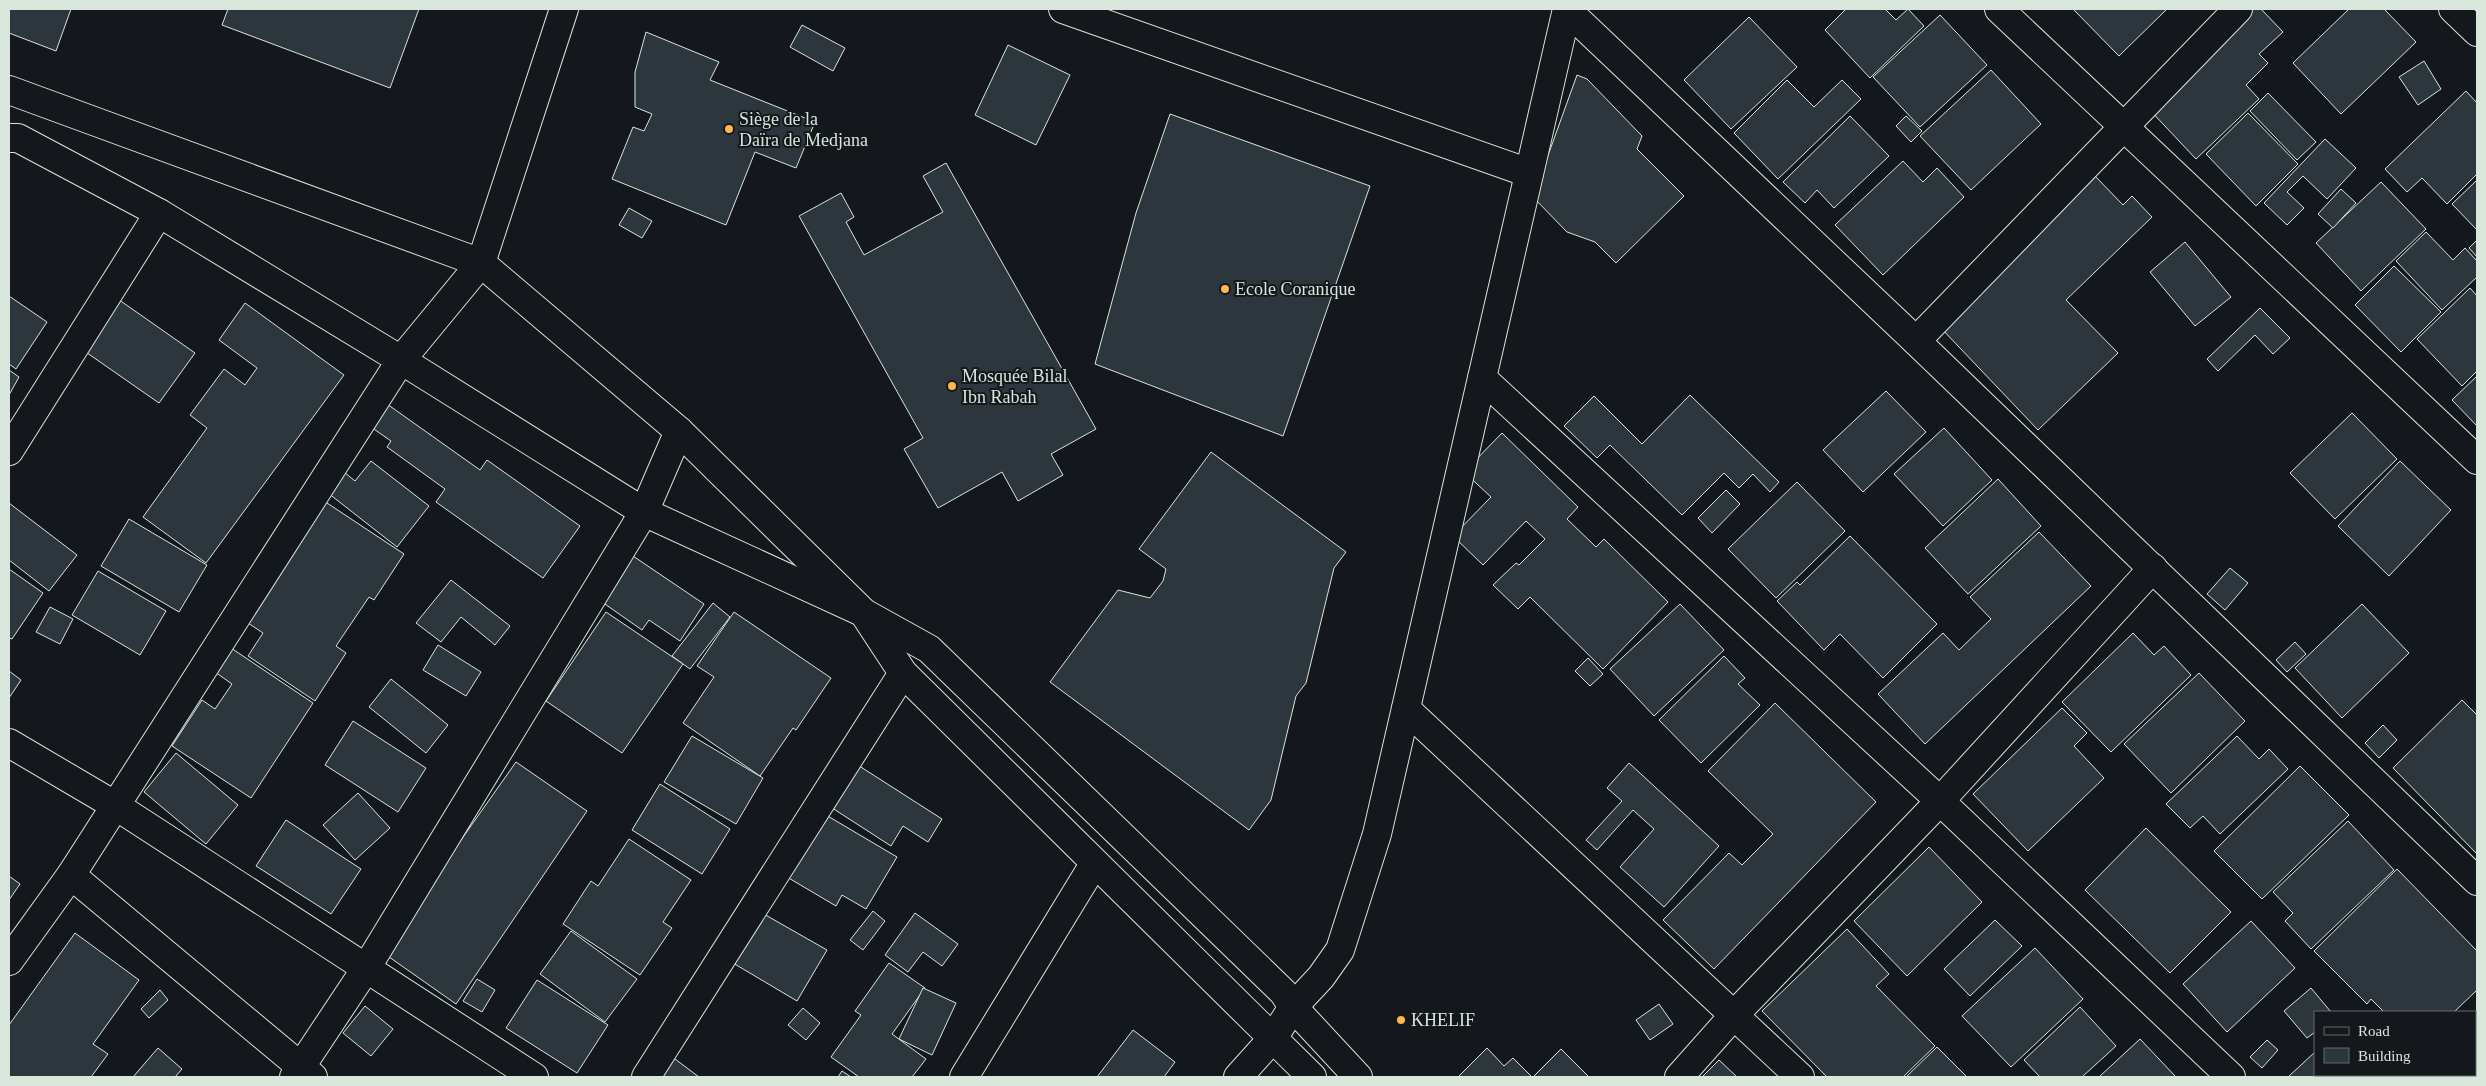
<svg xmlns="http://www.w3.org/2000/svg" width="2486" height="1086" viewBox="0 0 2486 1086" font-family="Georgia,serif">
	<rect width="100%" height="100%" fill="#14181c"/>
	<g fill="#2c363c" stroke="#d8e6dc">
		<polygon points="9,9 71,9 56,51 9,33"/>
		<polygon points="228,9 419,9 390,88 222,25"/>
		<polygon points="1846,9 1885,9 1896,20 1908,9 1924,26 1870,78 1825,30"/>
		<polygon points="2073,9 2167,9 2119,56"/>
		<polygon points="2254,9 2261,9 2283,32 2259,54 2268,63 2246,85 2259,99 2196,159 2148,108"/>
		<polygon points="2349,9 2384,9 2416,42 2341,114 2293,63"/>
		<polygon points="1940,15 1987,65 1920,127 1873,77"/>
		<polygon points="1749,17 1797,67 1731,129 1684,80"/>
		<polygon points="802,25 845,48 833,71 790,47"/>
		<polygon points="646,32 719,62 710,80 815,122 796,168 755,152 726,225 612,179 633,127 644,131 652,114 635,107 635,72"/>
		<polygon points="1008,45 1070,75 1036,145 975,115"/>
		<polygon points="2424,61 2441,89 2418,105 2399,77"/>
		<polygon points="1991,70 2041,124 1971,190 1920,136"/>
		<polygon points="1577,75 1587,79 1642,136 1637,149 1684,196 1616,263 1595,242 1567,232 1533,197"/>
		<polygon points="1787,80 1814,107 1842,80 1861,99 1778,179 1734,133"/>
		<polygon points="2466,91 2477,103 2477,174 2447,204 2422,178 2407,192 2385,169"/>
		<polygon points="2268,93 2316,142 2297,160 2250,111"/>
		<polygon points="2248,113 2298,164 2256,206 2206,154"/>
		<polygon points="1170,114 1370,186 1283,436 1095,364 1136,213"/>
		<polygon points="1850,116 1889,156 1834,208 1817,190 1805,203 1783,182"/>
		<polygon points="1906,116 1922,131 1911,142 1896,126"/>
		<polygon points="2325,139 2356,168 2327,199 2303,176 2287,192 2304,208 2287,225 2264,203"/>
		<polygon points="1903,161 1923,182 1937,168 1964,197 1883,275 1835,225"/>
		<polygon points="946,163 1096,429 1051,454 1063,475 1018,501 1002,472 938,508 904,449 923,438 799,216 841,193 854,217 846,222 864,255 943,212 923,176"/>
		<polygon points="2095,176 2123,205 2132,196 2152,217 2066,300 2118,353 2038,430 1939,326"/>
		<polygon points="2477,180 2477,230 2452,204"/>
		<polygon points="2381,182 2426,229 2361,291 2316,243"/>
		<polygon points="2341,189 2356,203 2333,228 2318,214"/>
		<polygon points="629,208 652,221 642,238 619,225"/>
		<polygon points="2426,232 2453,260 2465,248 2477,261 2477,277 2442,310 2396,261"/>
		<polygon points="2477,240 2477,257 2469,248"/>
		<polygon points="2185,242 2231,297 2195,326 2150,272"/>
		<polygon points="2394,266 2441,312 2401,352 2355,305"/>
		<polygon points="2470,288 2477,296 2477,371 2462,386 2417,339"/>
		<polygon points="9,296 47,322 16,369 9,364"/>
		<polygon points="115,297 195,353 159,403 80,348"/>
		<polygon points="245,303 344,375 206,563 143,517 207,428 190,415 224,369 245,385 257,368 219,340"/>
		<polygon points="2260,308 2290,338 2273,354 2255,335 2218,371 2207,359"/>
		<polygon points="9,370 19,377 9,395"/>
		<polygon points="2477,376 2477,426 2452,400"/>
		<polygon points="1886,391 1926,432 1863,492 1823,450"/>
		<polygon points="1690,395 1779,482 1770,492 1753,474 1739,488 1724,473 1682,515 1610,445 1597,458 1564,426 1594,396 1642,444"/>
		<polygon points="387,404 480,470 487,460 580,526 543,578 436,502 445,489 387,447 391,441 371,427"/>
		<polygon points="2352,413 2397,459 2335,519 2290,473"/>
		<polygon points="1944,428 1992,480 1943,526 1894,474"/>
		<polygon points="1502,433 1578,507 1567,519 1596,547 1604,539 1668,602 1603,669 1530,597 1518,609 1493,585 1516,563 1519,565 1545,539 1526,521 1483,565 1453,536 1491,497 1464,472"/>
		<polygon points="1211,452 1346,552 1334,568 1306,683 1296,696 1271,800 1249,830 1050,682 1118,590 1150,598 1163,581 1166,569 1139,549"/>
		<polygon points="371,461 429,506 397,547 328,493 344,472 355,481"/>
		<polygon points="2400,461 2451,510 2389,576 2338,526"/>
		<polygon points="1998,479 2041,526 1968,594 1925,548"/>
		<polygon points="1797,482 1845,531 1776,598 1728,549"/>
		<polygon points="1726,490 1740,504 1712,533 1698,518"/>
		<polygon points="324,501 404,554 374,600 369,597 336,646 346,653 315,701 248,656 263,633 245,621"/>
		<polygon points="9,503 77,555 49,591 9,560"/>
		<polygon points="129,519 207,565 179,612 101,566"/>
		<polygon points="2039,532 2091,586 1925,744 1878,694 1943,633 1959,650 1991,619 1970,597"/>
		<polygon points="1850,536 1937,624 1883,678 1840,634 1824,650 1777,601 1797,582 1800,585"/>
		<polygon points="633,556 704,604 680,641 649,620 642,630 602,602"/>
		<polygon points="2230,568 2248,583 2225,610 2207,594"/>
		<polygon points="9,569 43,593 12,639 9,638"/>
		<polygon points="98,571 166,611 140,655 72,615"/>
		<polygon points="451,580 510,626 495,645 461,617 441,642 416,623"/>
		<polygon points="713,603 730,617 690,669 672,656"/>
		<polygon points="1680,604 1724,650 1654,716 1610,669"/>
		<polygon points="2362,604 2409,653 2342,718 2295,668"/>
		<polygon points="50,607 73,619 60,644 36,632"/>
		<polygon points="606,612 683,664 622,753 546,701"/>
		<polygon points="734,612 831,678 796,730 793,728 760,776 683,723 714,677 697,666"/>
		<polygon points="2133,633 2154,655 2164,646 2191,675 2111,752 2062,702"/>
		<polygon points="2295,642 2306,654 2287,672 2276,660"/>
		<polygon points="438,645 481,672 466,696 423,670"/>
		<polygon points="231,648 313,703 251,798 172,746 202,700 215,709 232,684 215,672"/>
		<polygon points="1724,656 1745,678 1738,684 1760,705 1701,763 1659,720"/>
		<polygon points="1588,658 1603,674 1590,686 1575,671"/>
		<polygon points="9,671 21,680 9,698"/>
		<polygon points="2199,673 2245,721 2171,793 2124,744"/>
		<polygon points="391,679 448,725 426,753 369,707"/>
		<polygon points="2462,700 2477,715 2477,854 2393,768"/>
		<polygon points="1775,703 1876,802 1714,969 1663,920 1729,853 1742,865 1773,834 1708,771"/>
		<polygon points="2062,708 2087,733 2074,746 2104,778 2028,851 1973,794"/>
		<polygon points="353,721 426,768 398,812 325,765"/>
		<polygon points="2383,725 2397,740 2379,758 2365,743"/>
		<polygon points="692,736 763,778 736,824 664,782"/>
		<polygon points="2237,736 2259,759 2269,749 2288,769 2220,834 2203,816 2190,828 2166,804"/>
		<polygon points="176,753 238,805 206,844 144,792"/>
		<polygon points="516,762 587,811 456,1004 382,952"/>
		<polygon points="853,762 942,819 928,842 903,826 891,846 826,804"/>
		<polygon points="1629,763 1719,846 1664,907 1620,867 1654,829 1633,810 1597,850 1586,840 1622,801 1607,788"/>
		<polygon points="2300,766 2349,815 2262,899 2214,851"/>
		<polygon points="660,784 730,829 702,874 632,830"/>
		<polygon points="358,793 390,828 355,860 323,825"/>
		<polygon points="826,815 897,857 866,909 842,895 836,906 787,877"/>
		<polygon points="286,820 361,869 331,914 256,866"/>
		<polygon points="2348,821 2394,870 2311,949 2285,921 2293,913 2273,892"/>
		<polygon points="2146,828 2231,912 2170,973 2085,890"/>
		<polygon points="629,839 691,880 663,922 672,928 640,975 563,924 591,881 598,886"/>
		<polygon points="1929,847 1982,902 1907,976 1854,921"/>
		<polygon points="2397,869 2477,951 2477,990 2454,1012 2384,1012 2371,999 2367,1004 2314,951"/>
		<polygon points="9,876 20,884 9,900"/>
		<polygon points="873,911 885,921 863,950 850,940"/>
		<polygon points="762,913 827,950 797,1001 733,963"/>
		<polygon points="915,913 958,944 942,966 923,952 908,972 885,955"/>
		<polygon points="1995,920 2022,946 1970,996 1944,969"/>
		<polygon points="2251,921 2295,968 2227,1032 2183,984"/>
		<polygon points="1847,929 1889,974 1876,986 1935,1046 1903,1077 1827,1077 1762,1011"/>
		<polygon points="571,931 637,979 605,1022 540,974"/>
		<polygon points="75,933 139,980 93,1044 108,1054 91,1077 9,1077 9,1025"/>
		<polygon points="2035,948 2083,999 2011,1067 1962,1016"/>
		<polygon points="889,963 925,988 892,1034 926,1059 912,1077 859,1077 831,1057 861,1015 855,1011"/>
		<polygon points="477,979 495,990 482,1012 463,1001"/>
		<polygon points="537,980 608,1025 577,1073 506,1028"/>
		<polygon points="923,988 956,1003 932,1055 899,1039"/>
		<polygon points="2311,988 2331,1012 2315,1012 2315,1032 2307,1038 2284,1011"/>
		<polygon points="160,990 168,1000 149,1018 141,1009"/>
		<polygon points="1659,1004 1673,1024 1650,1040 1636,1020"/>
		<polygon points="365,1006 393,1029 371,1056 343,1033"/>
		<polygon points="2080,1007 2116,1046 2082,1077 2040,1077 2024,1060"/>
		<polygon points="803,1008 820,1023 806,1040 788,1025"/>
		<polygon points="1133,1030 1175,1062 1164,1077 1097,1077"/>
		<polygon points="2140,1039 2176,1077 2099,1077"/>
		<polygon points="2267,1040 2278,1050 2262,1068 2250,1057"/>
		<polygon points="1937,1047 1967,1077 1906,1077"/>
		<polygon points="158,1048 182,1069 175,1077 133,1077"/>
		<polygon points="1487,1048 1504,1066 1513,1058 1532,1077 1458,1077"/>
		<polygon points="1561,1049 1589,1077 1533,1077"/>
		<polygon points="2315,1052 2315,1075 2390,1075 2387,1077 2288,1077"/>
		<polygon points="671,1056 699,1077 655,1077"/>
		<polygon points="1719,1060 1737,1077 1702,1077"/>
		<polygon points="842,1071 851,1077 838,1077"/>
	</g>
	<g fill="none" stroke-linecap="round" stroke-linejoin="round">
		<defs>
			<g id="minor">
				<polyline points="1063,9 1529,173"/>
				<polyline points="1999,9 2477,460"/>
				<polyline points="2453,9 2477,32"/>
				<polyline points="1567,10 1916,341 2477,881"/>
				<polyline points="9,138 18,138 159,213 401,360 644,512 860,611"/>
				<polyline points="1916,341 2238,9"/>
				<polyline points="1482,378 1940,801 2231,1077"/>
				<polyline points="9,451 159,213"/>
				<polyline points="1406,709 1800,1077"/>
				<polyline points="9,743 116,806 534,1077"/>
				<polyline points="71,875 313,1077"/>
				<polyline points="9,961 71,875 401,360 481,263 564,9"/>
				<polyline points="2475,1047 2477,1044"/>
				<polyline points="294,1077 365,970 644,512 679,431"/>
				<polyline points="646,1077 903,673"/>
				<polyline points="964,1077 1094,864"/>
				<polyline points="1238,1077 1273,1038 1293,1007 1321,977 1340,950 1377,834 1567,9"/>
				<polyline points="1679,1077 1735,1014 1940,801 2153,568"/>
				<polyline points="2445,1077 2447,1075"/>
			</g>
			<g id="primary">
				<polyline points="9,90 481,263 679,431 863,612 903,673 1312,1077"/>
				<polyline points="866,614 929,649 1283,992 1293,1007 1358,1077"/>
			</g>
		</defs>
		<use href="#minor" stroke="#d8e6dc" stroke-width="30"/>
		<use href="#primary" stroke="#d8e6dc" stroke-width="30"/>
		<use href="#minor" stroke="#14181c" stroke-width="28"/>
		<use href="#primary" stroke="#14181c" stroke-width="28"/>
	</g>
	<g fill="#ffb74d" stroke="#14181c" stroke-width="2">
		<circle cx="729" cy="129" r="5"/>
		<circle cx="1225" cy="289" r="5"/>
		<circle cx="952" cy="386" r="5"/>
		<circle cx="1401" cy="1020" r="5"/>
	</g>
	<g text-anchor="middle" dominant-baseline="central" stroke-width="4" stroke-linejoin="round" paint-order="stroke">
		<g font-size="18" fill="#d8e6dc" stroke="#14181c" text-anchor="start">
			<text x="739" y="119">Siège de la<tspan x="739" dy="21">Daïra de Medjana</tspan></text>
			<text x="1235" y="289">Ecole Coranique</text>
			<text x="962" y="376">Mosquée Bilal<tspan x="962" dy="21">Ibn Rabah</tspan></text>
			<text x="1411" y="1020">KHELIF</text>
		</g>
	</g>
	<rect width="2486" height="1086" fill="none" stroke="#d8e6dc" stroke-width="20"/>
	<rect x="2314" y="1011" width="162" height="65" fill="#14181c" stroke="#626a69"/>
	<rect x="2324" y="1027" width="25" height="8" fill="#14181c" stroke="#626a69"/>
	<text x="2358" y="1036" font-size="15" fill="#d8e6dc">Road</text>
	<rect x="2324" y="1048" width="25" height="15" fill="#2c363c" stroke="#626a69"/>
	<text x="2358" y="1061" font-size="15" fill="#d8e6dc">Building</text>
</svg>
